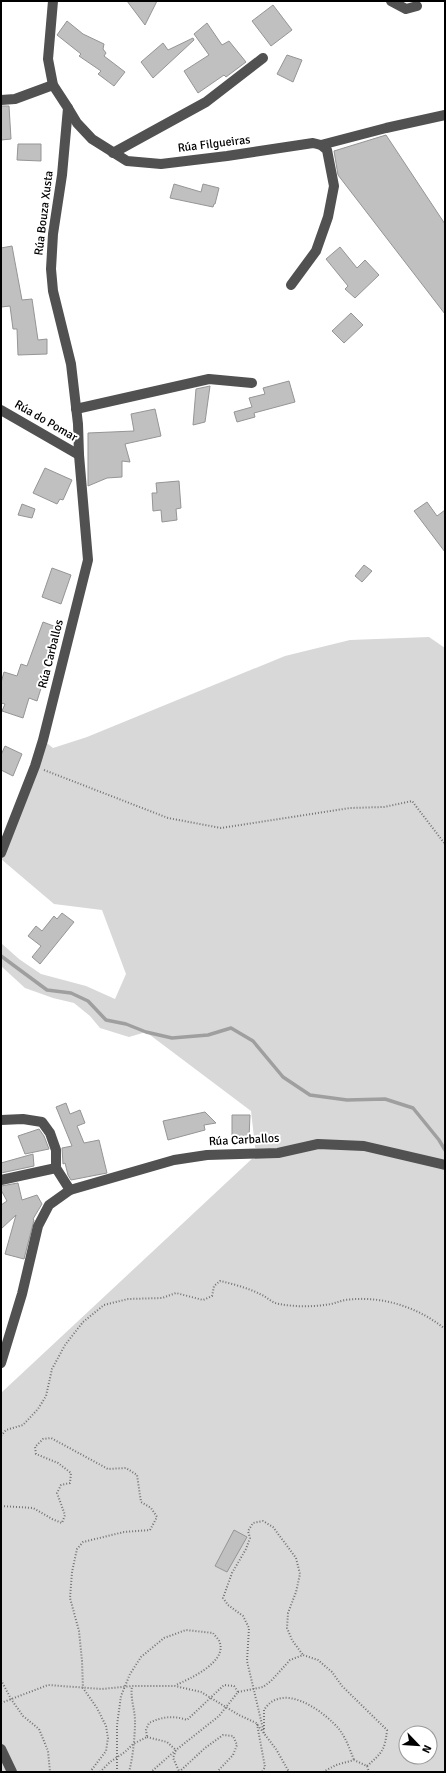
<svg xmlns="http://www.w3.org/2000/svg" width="446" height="1773" viewBox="0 0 446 1773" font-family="Signika,sans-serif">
	<rect width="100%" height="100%" fill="#fff"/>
	<path fill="#d8d8d8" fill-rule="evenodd" d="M429,637L445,648V1772H1V1393L256,1155L251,1111L146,1032L129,1037L100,1028L90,1016L74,1003L53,998L25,988L1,966V943L19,959L41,974L86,986L115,999L126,974L102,910L54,904L1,859V852L43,740L53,748L87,737L285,656L350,640ZM406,1733H430V1757H406Z"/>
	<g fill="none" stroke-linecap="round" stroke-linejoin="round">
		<polyline stroke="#9f9f9f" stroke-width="3.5" points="1,956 47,990 71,993 88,1001 106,1020 126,1024 146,1032 172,1038 208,1035 231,1028 253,1041 283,1077 310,1095 347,1100 385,1099 413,1108 439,1140 445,1150"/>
	</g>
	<g fill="#c0c0c0" stroke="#959595">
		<polygon points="127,1 157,1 145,25"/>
		<polygon points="273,5 292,30 271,46 252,21"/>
		<polygon points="67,21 83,34 104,44 103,49 106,53 104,56 125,72 114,86 98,74 101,71 79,56 81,54 57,35"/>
		<polygon points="207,23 222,45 229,41 246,62 226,77 224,75 198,93 184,71 209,55 194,34"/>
		<polygon points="193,38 194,40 153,78 141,62 163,43 168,50"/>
		<polygon points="287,55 302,60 293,82 277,74"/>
		<polygon points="1,106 9,106 11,139 1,140"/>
		<polygon points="386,135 445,224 445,314 338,175 334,151"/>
		<polygon points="18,144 41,144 41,161 17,160"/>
		<polygon points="174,184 201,192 203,184 219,188 215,204 214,204 213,207 170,198"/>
		<polygon points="12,246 22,300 32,299 38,340 47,339 47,354 18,355 17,329 13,329 10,306 1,307 1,248"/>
		<polygon points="340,247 357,268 365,260 379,275 355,298 345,289 348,286 326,259"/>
		<polygon points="351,313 363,325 344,343 332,331"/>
		<polygon points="289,381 295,402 254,413 255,417 237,422 234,412 252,407 249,398 265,394 263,388"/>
		<polygon points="210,386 205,422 193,425 196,389"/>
		<polygon points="155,409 161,436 125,444 130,462 122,461 122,477 107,478 88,486 88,433 134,431 131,414"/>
		<polygon points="45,468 72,480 63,500 60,499 57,504 33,493"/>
		<polygon points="179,481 181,508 176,509 177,520 162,522 161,510 153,511 152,493 157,493 156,483"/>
		<polygon points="427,502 437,516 445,510 445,552 414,511"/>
		<polygon points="22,504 35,509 32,518 18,515"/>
		<polygon points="364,565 372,571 362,582 355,576"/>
		<polygon points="52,568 71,575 61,604 42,597"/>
		<polygon points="43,622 59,628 46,666 48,666 37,701 29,698 23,718 2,711 5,704 1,703 1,683 4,672 17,676 21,664 27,666"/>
		<polygon points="5,746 22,754 13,776 1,770 1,755"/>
		<polygon points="62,913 74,922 40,964 32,957 41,946 28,936 36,926 42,931 54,916 57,919"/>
		<polygon points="66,1103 70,1114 80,1110 85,1123 77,1126 84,1143 99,1140 107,1173 71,1180 68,1175 65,1163 63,1164 62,1148 72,1146 56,1107"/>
		<polygon points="205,1112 216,1123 204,1125 205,1130 168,1140 163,1121"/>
		<polygon points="232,1115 250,1115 249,1138 232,1138"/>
		<polygon points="39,1129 44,1136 49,1149 25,1154 18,1136"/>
		<polygon points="33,1154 34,1166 1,1173 1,1163"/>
		<polygon points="18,1183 22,1200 37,1195 42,1204 33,1219 34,1220 24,1259 5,1254 16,1215 1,1229 1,1205 7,1201 1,1190 1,1186"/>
		<polygon points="234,1530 247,1537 227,1572 215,1566"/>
	</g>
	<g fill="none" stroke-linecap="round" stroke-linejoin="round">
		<g stroke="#737373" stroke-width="2" stroke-dasharray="1 2" stroke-linecap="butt">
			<polyline points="44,770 168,818 221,828 350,808 384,807 412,801 445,844"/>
			<path d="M1,1436L6,1430L23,1425L38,1409L46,1396L52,1369L65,1345L83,1322L104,1305L128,1299L162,1298L176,1293L203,1300L212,1296L214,1286L220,1281C233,1284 248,1288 260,1294C267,1297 272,1303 279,1304C295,1307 315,1307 331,1304C336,1303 340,1301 345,1300C381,1295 418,1307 445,1329"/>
			<polyline points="1,1506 33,1508 52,1519 62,1523 65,1515 57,1493 61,1485 70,1483 71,1473 58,1463 36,1454 35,1447 43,1439 51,1438 108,1469 126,1468 137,1475 141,1502 151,1508 157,1517 150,1530 124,1532 83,1542 77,1549 72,1572 70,1598 79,1631 82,1661 83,1688 97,1708 106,1726 108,1738 106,1751 90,1772"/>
			<polyline points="1,1680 11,1699 23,1716 39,1729 48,1751 50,1772"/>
			<path d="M238,1692L263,1687L271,1681L290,1660L303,1655L318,1660L332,1672L342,1686L387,1730C385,1750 382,1753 367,1766"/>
			<polyline points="1,1703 48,1685 102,1689 132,1686 175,1686 201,1692 239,1715 256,1723 276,1749 289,1772"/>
			<polyline points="257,1724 265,1767 262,1772"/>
			<path d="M264,1729V1710C266,1707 269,1703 273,1701C294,1689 326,1714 339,1729C346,1738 350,1750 354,1760"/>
			<polyline points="264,1733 247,1661 249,1628 243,1616 228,1605 223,1598 232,1573 246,1549 250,1538 248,1531 253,1523 263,1521 273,1527 296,1558 300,1574 296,1592 288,1613 287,1628 292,1640 303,1655"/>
			<polyline points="147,1737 167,1742 176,1750 173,1758 179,1771"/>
			<path d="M100,1772L110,1762L125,1752L133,1744L147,1737L146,1730L149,1723C161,1717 173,1715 187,1720L224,1685L234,1686L238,1692L219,1716L176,1750L151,1772"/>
			<path d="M117,1772V1725L121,1696L130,1674L141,1657L164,1638L186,1630L213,1633C215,1636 219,1639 220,1643C226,1663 189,1679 176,1685"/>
			<path d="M129,1772C133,1757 135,1736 135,1721C135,1709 130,1699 132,1686"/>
			<polyline points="179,1772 205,1748 223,1735 233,1736 237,1745 233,1755 217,1772"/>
			<polyline points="323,1772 336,1765 354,1760 367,1766 369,1772"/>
		</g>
		<g stroke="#515151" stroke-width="10">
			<polyline points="391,1 406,9 417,6"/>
			<polyline points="1,100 15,99 53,85"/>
			<polyline points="68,108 77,123 92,139 127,161 161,164 227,156 313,143 321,145 386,128 445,115"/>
			<polyline points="113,153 206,102 263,58"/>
			<polyline points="291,285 316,251 328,217 334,186 327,150 321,145"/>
			<polyline points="76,409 209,379 252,383"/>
			<polyline points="1,410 79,455"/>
			<polyline points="1,853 35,766 43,740 88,560 79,455 78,424 71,364 53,291 51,269 53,234 62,175 68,108 53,85 48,59 53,1"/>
			<polyline points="1,1120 23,1119 42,1122 50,1133 56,1150 56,1168 70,1190"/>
			<polyline points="1,1180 56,1168"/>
			<polyline points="1,1363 22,1294 38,1226 49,1205 70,1190 174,1160 207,1155 278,1153 318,1144 364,1146 445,1165"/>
			<polyline points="1,1749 12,1772"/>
		</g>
	</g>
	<g text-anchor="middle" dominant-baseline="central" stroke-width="4" stroke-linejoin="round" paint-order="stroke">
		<g font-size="12" fill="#000" stroke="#fff">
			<text transform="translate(214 144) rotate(-7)">Rúa Filgueiras</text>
			<text transform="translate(44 213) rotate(-83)">Rúa Bouza Xusta</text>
			<text transform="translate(46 421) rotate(30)">Rúa do Pomar</text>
			<text transform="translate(51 654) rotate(-76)">Rúa Carballos</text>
			<text transform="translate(244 1140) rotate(-3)">Rúa Carballos</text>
		</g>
	</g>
	<rect width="446" height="1773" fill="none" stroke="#000000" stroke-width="4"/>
	<g transform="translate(418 1745) rotate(115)"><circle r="19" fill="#ffffff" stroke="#999999"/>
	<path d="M0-3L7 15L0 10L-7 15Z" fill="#000000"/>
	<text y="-6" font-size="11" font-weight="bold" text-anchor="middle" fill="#000000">N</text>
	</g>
</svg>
